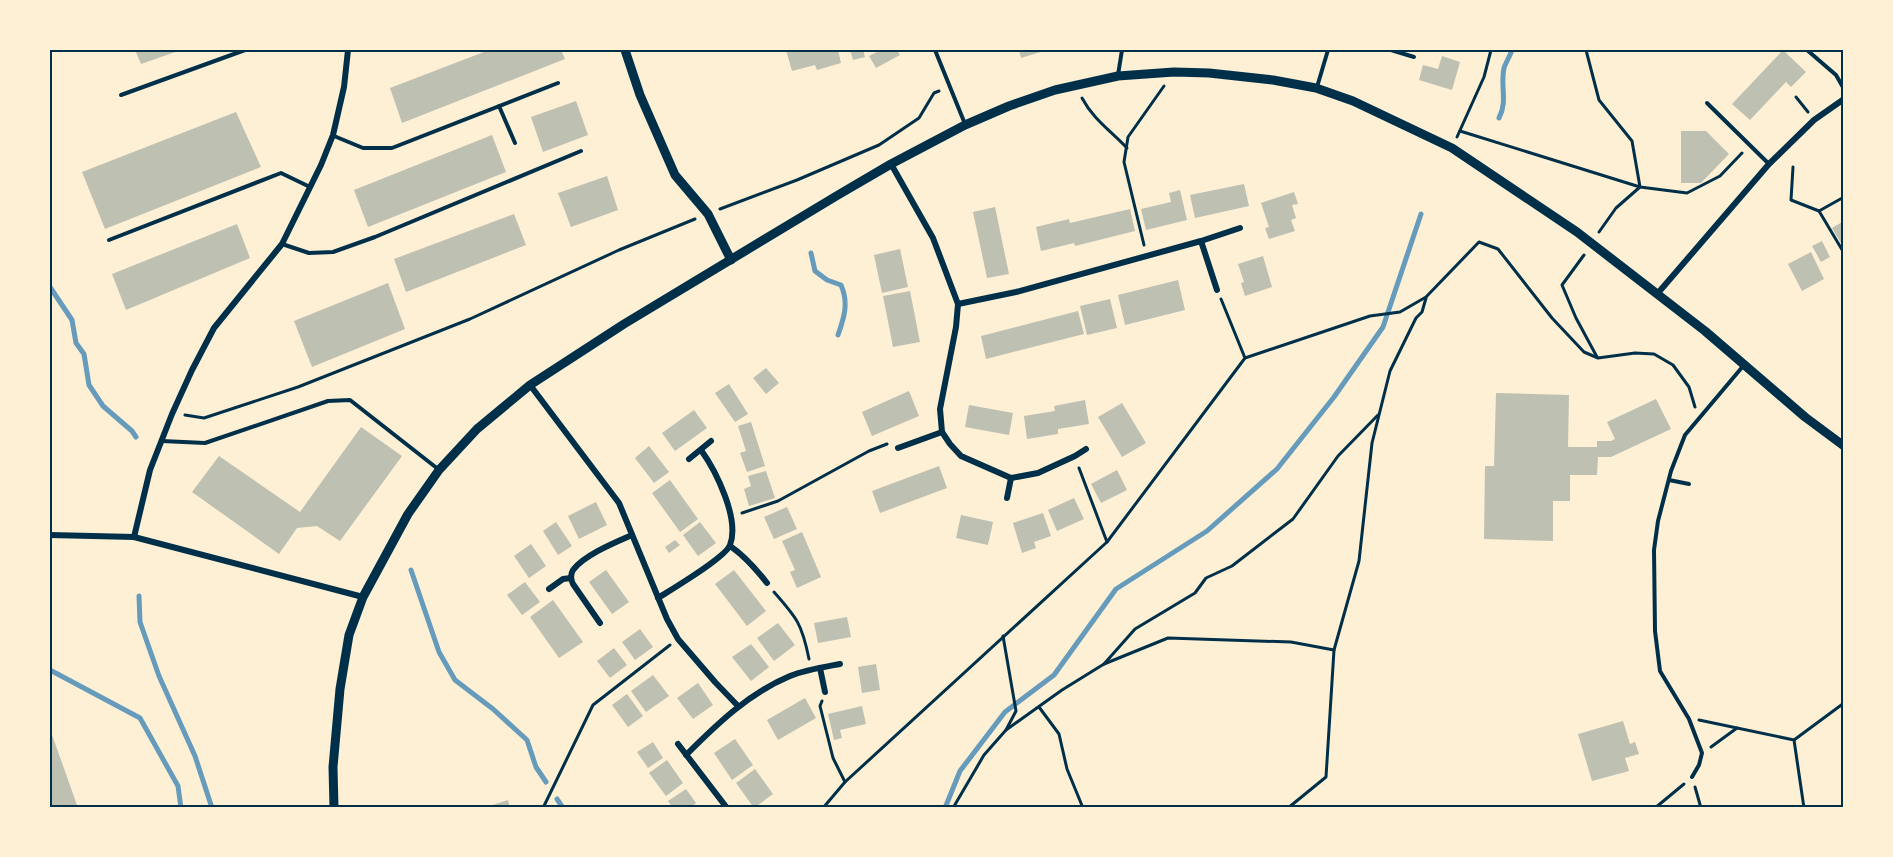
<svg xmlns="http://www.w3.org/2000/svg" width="1893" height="857" viewBox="0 0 1893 857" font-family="'Fira Sans Condensed',sans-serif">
	<rect width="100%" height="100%" fill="#fdf0d5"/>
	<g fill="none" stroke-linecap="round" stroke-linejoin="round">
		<g stroke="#669bbc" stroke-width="5">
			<path d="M1499,118C1508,101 1500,86 1504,68C1506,62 1510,56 1512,50"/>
			<path d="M811,253L815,271L827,280L841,285C849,303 844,318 838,335"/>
			<polyline points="50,287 72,320 76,343 84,354 89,385 103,406 132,431 136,437"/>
			<polyline points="411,570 439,652 455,680 493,709 527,740 536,767 546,782"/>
			<polyline points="139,596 140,622 159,676 195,756 212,808"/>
			<polyline points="50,670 140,718 178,786 181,808"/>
			<polyline points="557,799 563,808"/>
			<polyline points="945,808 960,771 1005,712 1054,675 1116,589 1207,531 1277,469 1334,397 1383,327 1421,214"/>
		</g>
	</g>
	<g fill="#bec0b2">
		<polygon points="135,50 181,50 141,64"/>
		<polygon points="489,50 561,50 565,59 402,123 390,88"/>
		<polygon points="786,50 838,50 841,63 817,70 815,65 792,71"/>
		<polygon points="850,50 863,50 865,57 853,60"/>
		<polygon points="881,50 897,50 900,55 876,68 869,56"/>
		<polygon points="1019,50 1047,50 1021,58"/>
		<polygon points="1783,50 1806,72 1791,87 1786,82 1750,120 1732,104"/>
		<polygon points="1442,56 1460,62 1452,90 1419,80 1423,65 1438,69"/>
		<polygon points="576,101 588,135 543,152 531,117"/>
		<polygon points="236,112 261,167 105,229 82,172"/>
		<polygon points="1681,131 1706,131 1729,154 1701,183 1681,183"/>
		<polygon points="492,135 506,172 368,227 354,190"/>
		<polygon points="607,176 618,210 571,227 558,193"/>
		<polygon points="1244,184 1249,206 1195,218 1190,195"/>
		<polygon points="1180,190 1187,220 1146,230 1141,209 1171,202 1169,193"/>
		<polygon points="1294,192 1298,204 1292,205 1296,218 1291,220 1295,231 1269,239 1265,228 1269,227 1261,203"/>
		<polygon points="995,207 1009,274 987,278 973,212"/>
		<polygon points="1130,209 1135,231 1075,246 1074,243 1041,251 1036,227 1069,219 1070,223"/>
		<polygon points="514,214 526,245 406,292 394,259"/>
		<polygon points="1844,221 1844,248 1832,228"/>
		<polygon points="237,224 250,258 126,310 112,274"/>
		<polygon points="1822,241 1830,257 1821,262 1812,246"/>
		<polygon points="900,249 908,287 882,293 874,255"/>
		<polygon points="1811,252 1824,279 1802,291 1788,264"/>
		<polygon points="1263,256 1272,287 1245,296 1241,283 1244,282 1238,264"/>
		<polygon points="1178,280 1185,310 1125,325 1118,295"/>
		<polygon points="388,283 405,329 312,367 294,321"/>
		<polygon points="910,291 920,342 893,347 883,296"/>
		<polygon points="1110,299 1117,328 1087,335 1080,306"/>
		<polygon points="1078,311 1084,334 986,359 981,336"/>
		<polygon points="766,368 779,383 766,394 753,378"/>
		<polygon points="729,384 748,414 735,422 715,393"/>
		<polygon points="909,391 919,416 872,436 862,412"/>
		<polygon points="1496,393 1569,395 1568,447 1597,447 1597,441 1611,441 1615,439 1607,422 1656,399 1671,429 1611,457 1598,457 1597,475 1570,475 1570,501 1553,501 1553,541 1484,539 1485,466 1494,466"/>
		<polygon points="1085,400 1089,424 1058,429 1058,434 1027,439 1024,416 1055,411 1054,406"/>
		<polygon points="1122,403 1146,443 1122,457 1098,417"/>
		<polygon points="969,405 1013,413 1009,435 965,427"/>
		<polygon points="694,410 707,428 675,451 662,433"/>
		<polygon points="751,422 765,466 747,472 740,453 746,451 738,426"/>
		<polygon points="361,427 402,456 340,541 317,526 297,528 279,554 192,492 219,456 300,512"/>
		<polygon points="649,446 669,472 654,483 635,458"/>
		<polygon points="939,466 947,488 880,513 872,491"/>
		<polygon points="1117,470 1127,490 1101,503 1091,484"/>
		<polygon points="766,471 775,498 749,506 744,489 751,486 748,476"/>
		<polygon points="670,480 698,519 680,532 652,493"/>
		<polygon points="1074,498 1084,519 1057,531 1048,510"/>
		<polygon points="596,502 607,525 579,539 568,516"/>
		<polygon points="787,507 797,529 774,539 764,517"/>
		<polygon points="1043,513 1051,536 1034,542 1036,548 1022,553 1013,523"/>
		<polygon points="961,515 993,522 988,545 956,538"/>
		<polygon points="556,522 572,546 558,555 543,531"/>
		<polygon points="700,522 716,543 698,556 683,535"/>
		<polygon points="802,532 821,577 797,588 790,572 795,570 782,541"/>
		<polygon points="675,540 680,545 669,553 665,547"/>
		<polygon points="531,544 546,566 529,578 514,556"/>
		<polygon points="606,570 629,602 612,614 589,582"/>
		<polygon points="734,570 766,611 747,626 715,584"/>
		<polygon points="525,582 540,602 522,615 507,595"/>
		<polygon points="553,600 583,642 559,658 530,617"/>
		<polygon points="847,617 851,637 818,643 814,623"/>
		<polygon points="778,623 795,645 774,661 757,638"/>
		<polygon points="640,629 653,647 635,660 622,642"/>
		<polygon points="751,644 769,667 751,681 732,657"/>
		<polygon points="614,648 627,665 610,678 597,661"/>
		<polygon points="876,664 880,690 862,693 858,667"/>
		<polygon points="653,675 669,696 646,712 631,691"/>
		<polygon points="698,683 713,705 693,719 677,698"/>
		<polygon points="627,694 643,716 628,727 612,705"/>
		<polygon points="805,698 816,718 778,740 767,720"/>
		<polygon points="862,706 866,724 840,730 842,738 834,740 828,714"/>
		<polygon points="1623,721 1630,744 1635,742 1639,754 1625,758 1629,771 1592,781 1578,734"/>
		<polygon points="50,729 78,808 50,808"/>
		<polygon points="735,739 753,765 732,780 714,753"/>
		<polygon points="653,742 663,758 648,768 637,752"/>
		<polygon points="667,760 683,783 666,796 649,773"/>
		<polygon points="755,769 773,794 754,808 736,783"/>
		<polygon points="686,789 696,803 690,808 673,808 668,801"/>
		<polygon points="508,800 510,808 486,808 486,807"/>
	</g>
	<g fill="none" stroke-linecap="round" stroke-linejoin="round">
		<g stroke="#003049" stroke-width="3">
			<polyline points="1586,50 1599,100 1632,141 1640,187 1616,208 1599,232"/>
			<polyline points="1796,97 1808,112"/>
			<path d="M1082,98C1093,119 1111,131 1127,148"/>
			<polyline points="1460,131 1640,187 1687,193 1720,176 1742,153"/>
			<polyline points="1457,137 1484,77 1491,50"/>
			<polyline points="1793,167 1791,200 1819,211 1844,253"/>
			<polyline points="720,209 797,180 879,145 919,118 934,93 939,91"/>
			<polyline points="1819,211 1844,197"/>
			<polyline points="1144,245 1124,162 1128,137 1164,86"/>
			<polyline points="1584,255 1562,285 1576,318 1597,357"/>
			<polyline points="1221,299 1245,358"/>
			<polyline points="185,415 204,418 298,387 470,319 619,250 695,219"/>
			<polyline points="1079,468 1107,542"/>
			<polyline points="742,513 778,501 869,451 887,444"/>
			<path d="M774,592C797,618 802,624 809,659"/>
			<polyline points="1104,664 1135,629 1195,593 1206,578 1232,566 1293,519 1338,456 1378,415"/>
			<polyline points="822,701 820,706 833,758 845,782"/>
			<polyline points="1039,707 1059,734 1067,769 1083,808"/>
			<polyline points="1699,720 1794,740 1804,808"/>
			<polyline points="1006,730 1062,690 1104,664 1168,638 1291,642 1334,650"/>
			<polyline points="1794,740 1844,703"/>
			<polyline points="1711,747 1737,728"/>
			<polyline points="1695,787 1701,808"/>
			<polyline points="543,808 593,705 670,645"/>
			<polyline points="823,808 845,782 1107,542 1245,358 1370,316 1400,312 1426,297 1479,242 1498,249 1552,318 1584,352 1598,358 1635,353 1654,354 1673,365 1689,387 1695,407"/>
			<polyline points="953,808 984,755 1006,730 1016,711 1003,636"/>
			<polyline points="1288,808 1326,777 1334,650 1359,561 1372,443 1390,371 1416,318 1422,312 1426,298"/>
			<polyline points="1655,808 1684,784"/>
		</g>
		<g stroke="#003049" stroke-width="4">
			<polyline points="935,50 965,124"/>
			<polyline points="1391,50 1414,57"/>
			<polyline points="1807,50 1836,75 1844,89"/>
			<polyline points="1118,75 1122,50"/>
			<polyline points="1317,87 1328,50"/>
			<polyline points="121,95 245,50"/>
			<polyline points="1707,103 1769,164"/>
			<polyline points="499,106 515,143"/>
			<polyline points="334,136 363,148 392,148 558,83"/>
			<polyline points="109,240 281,173 310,187"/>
			<polyline points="282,244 309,253 333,252 375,237 581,151"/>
			<polyline points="162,441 205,443 328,401 350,400 438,469"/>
			<polyline points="1669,480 1689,484"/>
			<polyline points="1692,777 1699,765 1702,753 1689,719 1660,671 1655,631 1654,550 1658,521 1671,471 1685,435 1744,365"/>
		</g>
		<g stroke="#003049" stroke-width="6">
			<polyline points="891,164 933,238 958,304 956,327 940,409 942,432 950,444 961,456 1011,478 1038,473 1075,456 1086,449"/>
			<polyline points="1201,241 1217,290"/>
			<polyline points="1658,293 1769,164 1814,120 1844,99"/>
			<polyline points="958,304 1016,292 1201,241 1240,228"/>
			<polyline points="530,385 619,503 667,619 678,639 715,682 738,706"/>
			<polyline points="898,448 942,432"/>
			<polyline points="689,459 711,441"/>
			<polyline points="1007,498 1011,478"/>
			<polyline points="50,535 134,537 363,597"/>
			<polyline points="134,537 150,470 172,414 192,370 214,328 282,244 321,165 333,135 344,87 348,50"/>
			<path d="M730,546C745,556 756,569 767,583"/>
			<polyline points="549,589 563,579 571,578"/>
			<path d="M658,598C672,589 725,558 730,545C740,519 716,471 701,450"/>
			<path d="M600,623L573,584C571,580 570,575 573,570C584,555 616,542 632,535"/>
			<polyline points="820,668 825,692"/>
			<polyline points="678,744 727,808"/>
			<path d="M686,755C717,724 749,693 790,676C805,670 824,667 840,664"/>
		</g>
		<g stroke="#003049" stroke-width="9">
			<polyline points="625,50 640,95 675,175 708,214 731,260"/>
			<polyline points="334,808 333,767 340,689 349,635 363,597 408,514 439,470 477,429 530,385 624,324 838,195 891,164 965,125 1009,106 1055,90 1118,76 1174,72 1209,73 1273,80 1316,88 1353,101 1452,148 1577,232 1705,331 1805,417 1844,446"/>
		</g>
	</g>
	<rect width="1893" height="857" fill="none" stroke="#fdf0d5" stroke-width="102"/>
	<rect x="51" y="51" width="1791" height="755" fill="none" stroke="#003049" stroke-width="2"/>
</svg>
